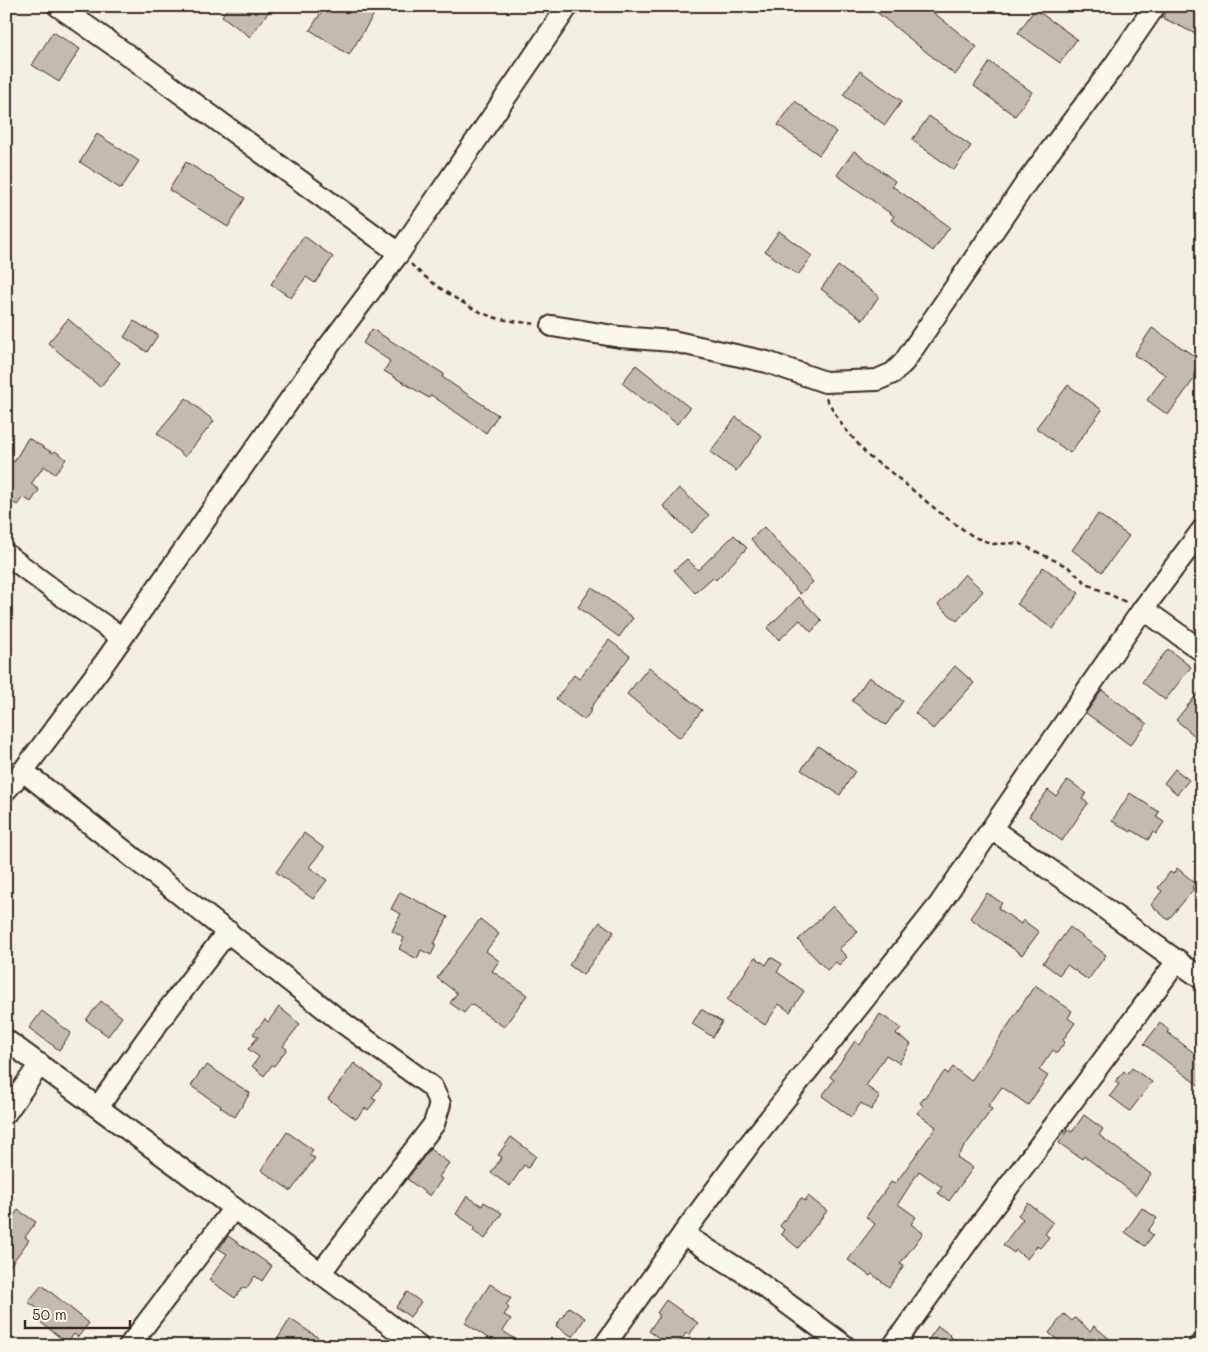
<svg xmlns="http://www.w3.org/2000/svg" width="1208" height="1352" viewBox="0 0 1208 1352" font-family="Mali,sans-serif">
	<rect width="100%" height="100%" fill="#f3efe4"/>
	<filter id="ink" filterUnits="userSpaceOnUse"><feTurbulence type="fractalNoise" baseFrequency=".02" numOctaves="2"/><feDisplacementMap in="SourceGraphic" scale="10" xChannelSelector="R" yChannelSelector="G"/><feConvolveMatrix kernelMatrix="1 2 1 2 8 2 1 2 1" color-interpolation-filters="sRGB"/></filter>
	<g filter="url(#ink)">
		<g fill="#c3bbb0" stroke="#3b2a1e">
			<polygon points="229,6 273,6 250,37 222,16"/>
			<polygon points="325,6 379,6 349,55 310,30"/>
			<polygon points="869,6 925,6 977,47 955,75"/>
			<polygon points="1168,6 1202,6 1202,37 1163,18"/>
			<polygon points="1035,9 1077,39 1060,63 1018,33"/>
			<polygon points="53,32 80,49 59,82 32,65"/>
			<polygon points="990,62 1032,92 1015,116 974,86"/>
			<polygon points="860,71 902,101 885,125 843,95"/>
			<polygon points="795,101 836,132 819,155 778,125"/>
			<polygon points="929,116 971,146 954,170 912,140"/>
			<polygon points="97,134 139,161 121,189 80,162"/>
			<polygon points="854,151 895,181 892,186 950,227 933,251 891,220 894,216 837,175"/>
			<polygon points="186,162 245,198 228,227 169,190"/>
			<polygon points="779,231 812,256 798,275 765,251"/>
			<polygon points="304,236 333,257 315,283 306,277 291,298 271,284"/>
			<polygon points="838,266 879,296 863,320 821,289"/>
			<polygon points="68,319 120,363 100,387 48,343"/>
			<polygon points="134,321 158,335 147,352 124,337"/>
			<polygon points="1152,328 1202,361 1202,368 1168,415 1147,400 1166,375 1134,355"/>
			<polygon points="372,329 444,374 442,377 498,415 486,433 431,395 429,398 384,371 390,361 363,343"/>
			<polygon points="636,365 690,408 677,424 649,402 648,404 622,383"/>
			<polygon points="1068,385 1102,410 1070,453 1036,428"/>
			<polygon points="186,398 214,421 185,457 157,433"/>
			<polygon points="736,417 762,436 736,471 710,452"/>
			<polygon points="28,438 53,453 55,451 66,459 55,474 44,466 31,484 39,490 31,502 23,497 17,505 6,498 6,456 14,462"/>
			<polygon points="679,488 709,515 692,533 663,506"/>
			<polygon points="1098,514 1129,536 1102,572 1072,550"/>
			<polygon points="764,527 813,582 800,594 751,539"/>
			<polygon points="734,535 747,548 716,580 713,577 695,593 674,570 687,559 698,570"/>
			<polygon points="1043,567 1079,593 1053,629 1017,604"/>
			<polygon points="965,574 983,591 957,621 938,605"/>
			<polygon points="592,587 633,618 619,637 578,607"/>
			<polygon points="799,597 822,621 811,632 800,620 779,640 767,628"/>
			<polygon points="609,640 630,656 590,709 592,710 584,720 556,699 574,675 579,679"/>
			<polygon points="1168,649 1191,667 1165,700 1142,682"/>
			<polygon points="955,666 974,683 933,729 915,713"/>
			<polygon points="649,667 702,710 680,738 627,694"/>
			<polygon points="869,677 903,701 886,725 852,701"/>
			<polygon points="1202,688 1202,742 1176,720"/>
			<polygon points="1102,690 1147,724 1130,745 1086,713"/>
			<polygon points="818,746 855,771 840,795 801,770"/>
			<polygon points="1175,769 1189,780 1177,794 1164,783"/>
			<polygon points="1068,780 1086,793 1082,799 1088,803 1062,841 1029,816 1048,790 1056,796"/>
			<polygon points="1130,793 1159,812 1156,817 1164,822 1156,834 1153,832 1148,840 1132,830 1131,832 1112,821"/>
			<polygon points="304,833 324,848 309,867 327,880 313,899 276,872"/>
			<polygon points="1177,868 1195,883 1192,888 1194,889 1168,920 1151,905 1162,891 1158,888 1170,872 1173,874"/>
			<polygon points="400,892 448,917 434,944 436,945 431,955 421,950 417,959 399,949 404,938 392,931 401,914 391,909"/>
			<polygon points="987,893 1002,903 998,908 1021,924 1023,920 1039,932 1022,955 970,918"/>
			<polygon points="833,906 858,932 839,949 847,957 839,965 836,962 827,970 798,940"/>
			<polygon points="480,919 499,934 486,951 499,961 492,971 527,995 504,1027 471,1004 464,1013 450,1003 457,993 437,978"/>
			<polygon points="600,922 614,932 583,975 569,965"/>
			<polygon points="1070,927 1106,955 1088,980 1067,965 1059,975 1043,963"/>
			<polygon points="755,957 766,965 771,957 782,964 777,972 804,991 790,1012 779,1004 765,1025 727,1000"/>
			<polygon points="1035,985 1072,1011 1068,1018 1075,1023 1063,1040 1065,1042 1057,1053 1053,1050 1039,1070 1048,1076 1028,1105 1002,1087 988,1106 992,1109 957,1157 973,1168 949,1201 938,1193 942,1187 919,1171 898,1204 916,1217 911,1224 923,1233 900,1264 904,1266 889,1287 872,1274 870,1276 848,1260 875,1224 866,1217 891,1182 895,1184 936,1127 917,1113 923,1106 920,1103 945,1071 948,1074 953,1067 971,1081"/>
			<polygon points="101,1001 122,1017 108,1036 86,1020"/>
			<polygon points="279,1007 300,1024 283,1046 287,1049 274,1066 272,1065 264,1076 252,1066 259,1057 248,1049 258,1037 253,1034 265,1019 268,1022"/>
			<polygon points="701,1009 722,1022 713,1037 692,1024"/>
			<polygon points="42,1011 71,1033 59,1050 29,1028"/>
			<polygon points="880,1014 901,1028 896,1034 911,1044 899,1063 886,1055 866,1086 880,1096 871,1110 861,1103 851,1117 822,1096 834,1080 830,1077 855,1041 860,1045"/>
			<polygon points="1160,1023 1169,1030 1167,1032 1202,1059 1202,1088 1144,1044"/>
			<polygon points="354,1063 382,1084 372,1098 376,1100 368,1110 365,1108 356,1119 328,1099"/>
			<polygon points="207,1065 250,1093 235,1117 220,1107 221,1106 191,1086 202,1069 204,1070"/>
			<polygon points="1132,1068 1152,1082 1130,1111 1110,1096 1119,1084 1115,1082 1124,1071 1127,1074"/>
			<polygon points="1084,1115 1103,1129 1099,1135 1151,1174 1136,1195 1084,1156 1082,1159 1059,1143 1068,1129 1072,1132"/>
			<polygon points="287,1132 313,1150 309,1155 315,1158 291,1191 261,1170"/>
			<polygon points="511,1137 536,1156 528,1168 524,1165 510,1186 491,1173 502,1157 498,1155"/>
			<polygon points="430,1149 449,1163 439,1177 442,1179 430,1196 407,1179"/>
			<polygon points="467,1196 482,1206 484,1202 502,1213 485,1239 473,1231 475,1227 456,1214"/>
			<polygon points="808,1196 827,1211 798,1248 781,1234 784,1230 780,1226 801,1198 805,1201"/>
			<polygon points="1028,1203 1053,1223 1045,1234 1049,1237 1040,1248 1037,1246 1027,1259 1016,1250 1014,1253 1003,1245 1023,1219 1018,1215"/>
			<polygon points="1142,1208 1157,1218 1148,1231 1153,1235 1145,1246 1125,1232"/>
			<polygon points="18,1210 36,1222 25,1237 29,1240 6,1271 6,1226"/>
			<polygon points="228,1236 272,1266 262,1281 255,1276 246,1289 243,1287 235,1298 209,1280 227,1254 219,1249"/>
			<polygon points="490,1284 511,1298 506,1305 509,1308 504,1315 511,1319 503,1331 525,1346 500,1346 465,1323"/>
			<polygon points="42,1285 89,1323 78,1337 74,1334 67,1343 35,1318 41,1311 28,1302"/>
			<polygon points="407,1292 421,1302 410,1317 396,1307"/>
			<polygon points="666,1300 698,1323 689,1335 686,1333 677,1346 670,1346 649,1331 660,1315 657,1313"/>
			<polygon points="569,1307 585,1318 573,1337 556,1326"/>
			<polygon points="1064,1314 1072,1321 1075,1318 1090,1331 1094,1326 1118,1346 1065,1346 1049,1333"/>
			<polygon points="290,1319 319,1338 314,1346 273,1346"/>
			<polygon points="938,1326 950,1335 949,1336 964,1346 924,1346"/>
		</g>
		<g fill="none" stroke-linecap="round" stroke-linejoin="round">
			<defs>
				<g id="minor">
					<polyline points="58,6 142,65 399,253"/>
					<polyline points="552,326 620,337 672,341 767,362 825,382 877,380 893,373 904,362 915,346 1026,183 1113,67 1155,6"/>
					<polyline points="6,554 55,591 121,637"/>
					<polyline points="1143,609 1202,651"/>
					<polyline points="23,771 339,1020 432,1087 440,1104 434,1124 321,1272"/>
					<polyline points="6,790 23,771 105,662 313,367 399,253 568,6"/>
					<polyline points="992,829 1093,900 1202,979"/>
					<polyline points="6,1040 187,1173 418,1346"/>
					<polyline points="98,1107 158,1023 228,931"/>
					<polyline points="6,1113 40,1064"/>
					<polyline points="683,1234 751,1277 845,1346"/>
					<polyline points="129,1346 234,1208"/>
					<polyline points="604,1346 683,1234 751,1142 939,905 1143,609 1202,530"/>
					<polyline points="893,1346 982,1222 1178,960"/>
					<polyline points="1199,1346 1202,1343"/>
				</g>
			</defs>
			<use href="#minor" stroke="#3b2a1e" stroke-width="24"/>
			<g stroke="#3b2a1e" stroke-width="2.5" stroke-dasharray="5 4" stroke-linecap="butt">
				<path d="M411,264C428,282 470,310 493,317C507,321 522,322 536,324"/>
				<polyline points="826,398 842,425 869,457 887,469 944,516 974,537 993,544 1019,543 1068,567 1087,584 1128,603"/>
			</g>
			<use href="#minor" stroke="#fbf7ec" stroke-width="20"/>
		</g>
	</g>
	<rect width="1208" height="1352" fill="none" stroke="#fbf7ec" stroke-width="25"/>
	<rect x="12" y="12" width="1183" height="1327" fill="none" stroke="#3b2a1e" stroke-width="2" filter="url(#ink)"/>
	<path d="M25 1320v8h105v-8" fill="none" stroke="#3b2a1e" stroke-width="2.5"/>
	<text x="32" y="1320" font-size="15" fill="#3b2a1e" stroke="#fbf7ec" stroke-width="4" paint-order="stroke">50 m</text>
</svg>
